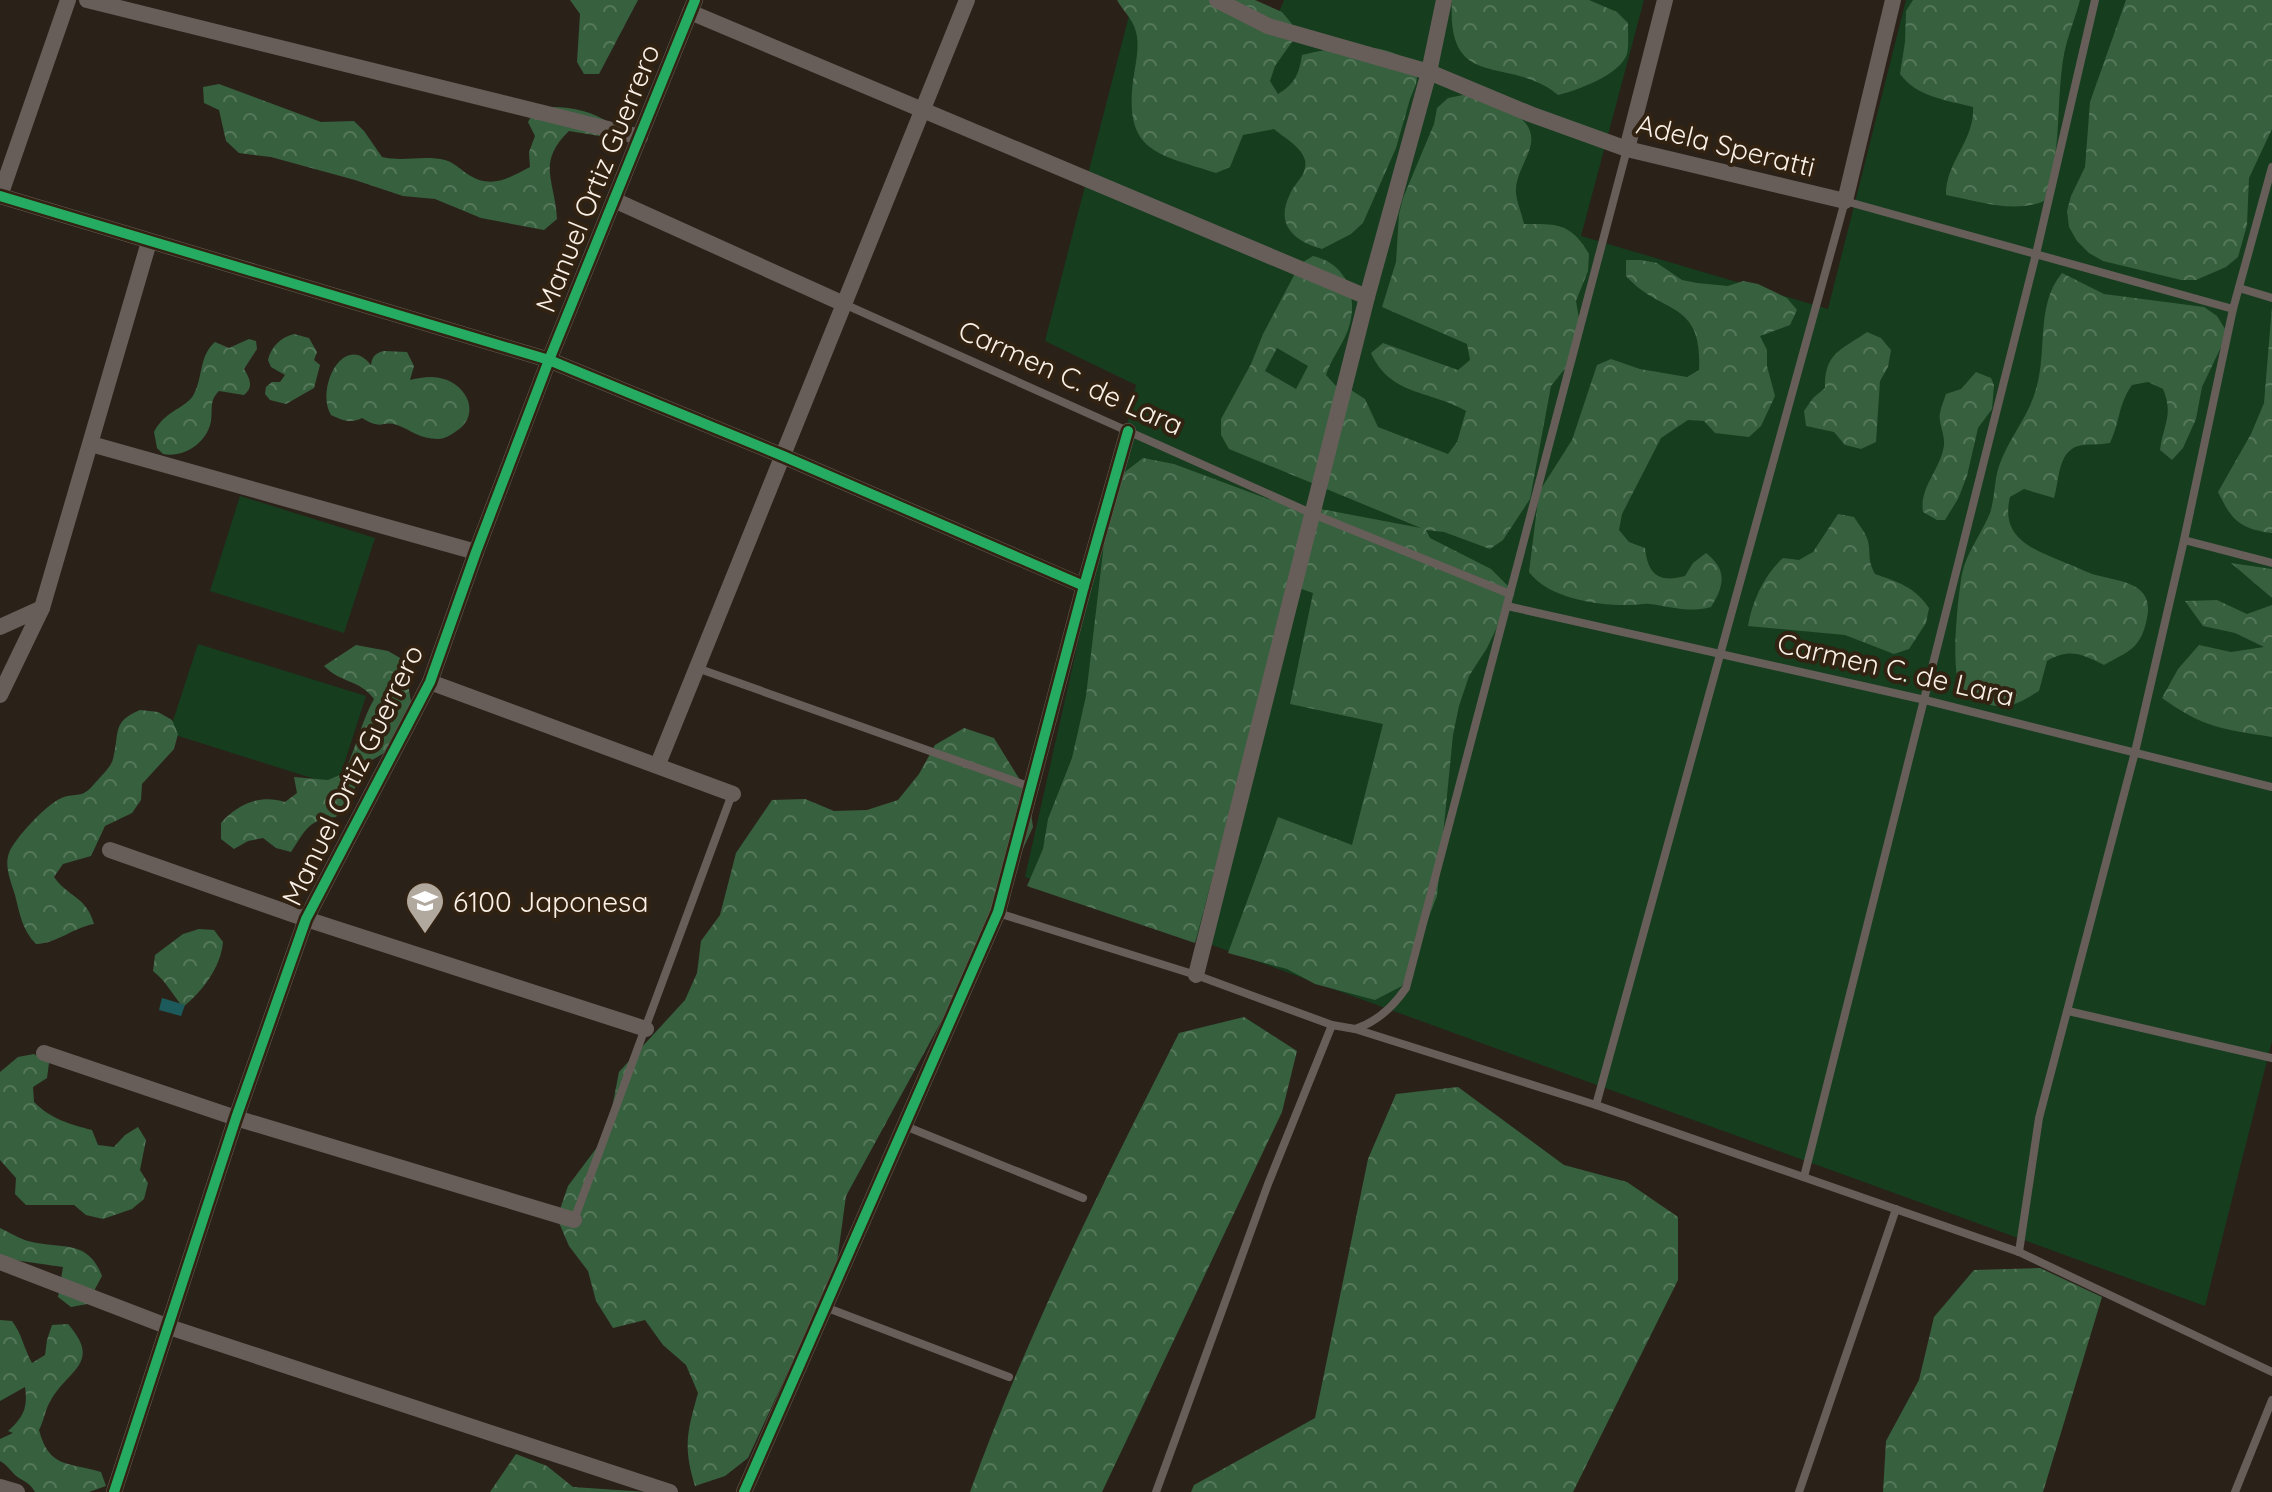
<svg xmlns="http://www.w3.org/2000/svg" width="2272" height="1492" viewBox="0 0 2272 1492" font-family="Quicksand,sans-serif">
	<defs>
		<pattern id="forest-crowns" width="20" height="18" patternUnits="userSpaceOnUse" patternTransform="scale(2)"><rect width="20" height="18" fill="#37603e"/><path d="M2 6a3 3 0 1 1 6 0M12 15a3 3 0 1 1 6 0" fill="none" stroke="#55775a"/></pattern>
		<pattern id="water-ripples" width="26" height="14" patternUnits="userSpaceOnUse" patternTransform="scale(2)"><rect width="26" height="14" fill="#1c5a5b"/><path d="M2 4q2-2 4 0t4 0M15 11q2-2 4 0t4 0" fill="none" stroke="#3e7273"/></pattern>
	</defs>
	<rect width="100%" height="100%" fill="#2a2219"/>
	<g fill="#153d1e">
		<polygon points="1133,0 1272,29 1284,0 1644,0 1581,236 1828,309 1906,0 2272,0 2272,1041 2205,1306 1025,877 1136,385 1045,341"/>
		<polygon points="240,496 375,538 344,633 210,591"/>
		<polygon points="198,644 366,696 337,786 169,733"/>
	</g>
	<g fill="url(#forest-crowns)" fill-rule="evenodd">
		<polygon points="570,0 638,0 599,74 584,74 577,62 580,14"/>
		<path d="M1117,0H1255L1282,12L1292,24L1294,39L1275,66L1270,81L1278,94C1295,84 1299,74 1302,55C1338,46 1391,38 1418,70L1416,84L1410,99L1396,148L1363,223L1351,234L1322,249C1293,241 1275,224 1290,194C1295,182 1308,175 1305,160C1301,146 1284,138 1274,129L1243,135L1230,167L1216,173C1159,154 1124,153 1133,81C1135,66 1140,47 1136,32C1133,19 1123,11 1117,0Z"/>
		<path d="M1452,0H1589L1617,12L1628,23C1628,33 1629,45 1627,54C1620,75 1578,90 1558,95C1509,54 1446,94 1452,0Z"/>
		<path d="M1913,0H2080C2075,19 2066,40 2063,60C2056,106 2062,156 2044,201C2014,214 1978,201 1946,195C1945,163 1975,140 1973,107C1946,100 1917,97 1900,74L1905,42L1906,11Z"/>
		<polygon points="2126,0 2272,0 2272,129 2249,178 2247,225 2238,257 2226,267 2196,280 2181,280 2103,261 2089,253 2077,241 2069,227 2067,211 2071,196 2085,167 2090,102"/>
		<path d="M219,84L321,122L354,121L364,131L382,157C403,162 424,155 445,160C453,162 460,169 466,173C490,190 507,179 530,167L529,152L535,136L528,122L536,108C563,105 589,109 611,124L600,136L569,131C536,163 555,180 557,219L544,230L481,218L435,199L403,196L355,180L271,157L239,153L226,141L219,110L204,103L203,87Z"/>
		<path d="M1463,95C1490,101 1543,114 1529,151C1524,165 1515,178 1516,193C1517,203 1522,214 1524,224C1558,224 1571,223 1589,254L1588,271L1576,301L1581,331L1571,361L1551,386L1530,499L1503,540L1490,549L1444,532L1426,530L1430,538L1491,569L1514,592L1487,648L1469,676L1459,706L1453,735L1437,896L1402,986L1375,1000L1315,984L1287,969L1228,953L1278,817L1352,845L1383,724L1290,704L1313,593L1290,585L1195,943L1027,886L1043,849L1048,819L1072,758L1086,696L1108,509L1117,478L1143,458L1174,464L1268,499L1421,528L1229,449L1221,435V419L1251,364L1263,334L1300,264L1313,256C1348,264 1359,298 1348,330C1342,346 1331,359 1326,375L1337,387L1351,390L1365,399L1378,427L1448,454L1457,442L1466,411C1430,390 1390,396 1371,353L1383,343L1458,370L1470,360L1467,344L1382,307L1396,262L1399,214L1403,198L1434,124L1437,108L1448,98ZM1277,348L1308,366L1296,389L1265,371Z"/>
		<path d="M1626,260H1641L1657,263L1682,280L1697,283L1728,286L1743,281L1758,284L1787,298L1797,310L1790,325L1760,336L1767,350V366L1775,396L1761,426L1749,437L1715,433L1704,421L1688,420L1661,438L1622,514L1619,530L1629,542L1645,548C1648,575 1659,583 1685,576L1693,563L1706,553C1728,570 1724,586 1711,607C1689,613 1672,607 1650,604C1644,603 1638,605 1632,605C1599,606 1549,599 1529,572L1539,492L1572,440L1597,365L1611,359L1640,369L1687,377L1699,370C1703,299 1662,316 1626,276Z"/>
		<path d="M2062,273L2104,294L2204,307L2217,316L2225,329L2222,345L2202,387L2196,419L2183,448L2172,460L2160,450C2163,425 2174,415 2163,389L2148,382L2132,385C2118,405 2120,422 2110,443C2100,445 2093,444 2083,445C2057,448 2060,479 2054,498L2024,489L2010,497C2000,539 2033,549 2066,563C2077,567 2089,574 2100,576C2125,582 2154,585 2147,618C2141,649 2129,651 2104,665C2081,654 2070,648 2047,661L2039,691C2030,696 2020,703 2011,705C1994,710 1966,700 1959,683C1951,664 1958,595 1962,574C1966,553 1982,533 1990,513C1995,498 1994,481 1999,466C2008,439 2028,418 2036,389C2048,350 2035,306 2062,273Z"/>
		<path d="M2272,306V533C2239,529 2231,519 2218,492L2251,434L2264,403Z"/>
		<path d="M1867,332L1881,338L1891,350L1888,367L1880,381L1876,442L1861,449L1845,445L1834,432L1806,426L1804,411L1813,398L1825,388C1824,353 1841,350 1867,332Z"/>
		<path d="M294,334L309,338L317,352L314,360L320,365L314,388L286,404L270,400L265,394L266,387L272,382H280L285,375L271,367L268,360C271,347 281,337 294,334Z"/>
		<path d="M249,339L256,341L257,349L244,369C250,379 254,387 244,395L219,391C209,401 213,408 211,421C207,443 184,458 163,454L157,448L154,432C165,410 187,408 194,394C203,377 199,356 215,342L229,348Z"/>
		<path d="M384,351L407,352L414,366L410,380C423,377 434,375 447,380C471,390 479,418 455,432C449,436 444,439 438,439C420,439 411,430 397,425C381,420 383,431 362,418C350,424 342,420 331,415C315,388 344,331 371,365C372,357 375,353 384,351Z"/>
		<path d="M1976,372L1991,378L1994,385L1992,409L1978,428L1967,476L1958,499L1945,520H1937L1923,512C1919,487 1941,469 1944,445C1945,434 1938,423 1940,413C1941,407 1944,400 1946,394L1961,389Z"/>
		<path d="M1838,514L1854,517C1859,525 1866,533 1868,541C1871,555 1867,559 1875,574C1898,582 1915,587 1929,608L1926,623L1909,649L1894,654L1845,635L1748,626C1752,601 1765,574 1783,558L1799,560L1813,552Z"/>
		<polygon points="2231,563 2272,569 2272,598"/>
		<path d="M2217,600L2247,614L2272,605V737C2222,729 2204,728 2162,698L2178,669L2199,645L2231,652L2264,647L2235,633L2203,626L2185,601Z"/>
		<path d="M356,645L388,651L402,659L410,674L409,690L412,707L396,746L367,763L359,775L354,791L336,817C308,819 305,831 291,852L276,848L263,838L248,841L234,849L221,839V823C238,804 260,794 285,802L297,793L294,777L328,780L344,773C356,749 361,722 374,699C359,679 342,684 324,666Z"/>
		<path d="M140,710L158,712L172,720L178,734L174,749L142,784L141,800L132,813L105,826L91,856L63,864L54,877C69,898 86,896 94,924C72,928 58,943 36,944C22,930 20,914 15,895C11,882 4,866 9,853C14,839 49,801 64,797C79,793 83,798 95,783C101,776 111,767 113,759C120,733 111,722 140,710Z"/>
		<path d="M964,728L994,738L1028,793L1033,827L953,1000L846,1196L833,1291L800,1346L748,1458L725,1476L695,1486C683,1447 687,1432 698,1393L686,1365L663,1345L645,1320L613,1328L596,1301L588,1271L569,1246L557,1218L568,1186L607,1134L619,1072L685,1000L697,973L701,941L720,915L736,853L772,800L805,799L834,811L867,810L898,800L919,774L935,745Z"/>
		<path d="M199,929L214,930L223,942C221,967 202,992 183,1007C172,994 166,981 153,971L155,955L183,934Z"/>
		<path d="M1244,1017L1297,1051L1282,1112L1102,1492H970C1027,1334 1103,1183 1179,1033Z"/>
		<path d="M34,1054L49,1063L47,1078L33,1087L34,1102C51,1119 69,1124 92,1130L98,1145L114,1147L125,1135L138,1127L146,1140L140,1170L148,1183L144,1199L132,1209L103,1219L86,1215L74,1205H26L15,1194L16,1178L0,1160V1072L18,1057Z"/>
		<polygon points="1458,1087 1564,1165 1627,1182 1678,1217 1678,1280 1573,1492 1191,1492 1194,1485 1315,1418 1368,1159 1396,1094"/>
		<path d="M0,1228C12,1234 23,1241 37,1243C67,1248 89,1242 102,1276L87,1304L71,1307L58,1297L63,1267L0,1258Z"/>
		<polygon points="2040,1268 2102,1297 2043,1492 1883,1492 1886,1441 1919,1380 1934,1317 1974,1270"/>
		<path d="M0,1320L12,1321C22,1334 24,1349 32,1363L45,1355L47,1340L52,1325L68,1324C102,1363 69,1369 51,1400C45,1409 44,1421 39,1430C49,1469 69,1462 101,1472L106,1486L89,1492H35C29,1481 23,1482 15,1475C9,1469 7,1465 0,1461V1439L13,1433L8,1431C24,1417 28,1407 25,1387L0,1401Z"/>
		<polygon points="516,1454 547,1466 573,1487 647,1492 490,1492"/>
	</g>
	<polygon fill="url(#water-ripples)" points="162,998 185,1005 181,1016 159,1010"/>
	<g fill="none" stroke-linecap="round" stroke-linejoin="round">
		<g stroke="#675e5a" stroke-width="8">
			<polyline points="2239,288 2272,298"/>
			<polyline points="844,304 1313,514 1510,594"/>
			<polyline points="2184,540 2272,563"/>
			<polyline points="1507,606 1925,700 2272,787"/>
			<polyline points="697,668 1031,787"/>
			<polyline points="998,913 1196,975 1332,1025 1355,1029 1596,1105 2019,1252 2272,1372"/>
			<polyline points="2068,1011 2272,1058"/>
			<path d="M1355,1029C1377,1022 1393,1007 1406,988L1627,149"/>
			<polyline points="1596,1105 1845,201 2233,309"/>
			<polyline points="905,1126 1083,1198"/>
			<polyline points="1804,1177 2036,254 2095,0"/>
			<polyline points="574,1220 732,794"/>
			<polyline points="2019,1252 2039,1118 2135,752 2184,540 2233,309 2272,167"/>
			<polyline points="825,1307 1009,1377"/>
			<polyline points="1156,1492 1268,1184 1332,1025"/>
			<polyline points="1799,1492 1896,1209"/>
			<polyline points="2235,1492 2272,1400"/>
		</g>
		<g stroke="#675e5a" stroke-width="16">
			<polyline points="87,0 640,137"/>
			<polyline points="1217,0 1268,26 1429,72 1530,114 1627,149 1845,201 1893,0"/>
			<polyline points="690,12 1367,297"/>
			<polyline points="1627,149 1665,0"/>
			<polyline points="0,196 549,360 783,456 1084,586"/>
			<polyline points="0,196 68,0"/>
			<polyline points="614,200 844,304"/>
			<polyline points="91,444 476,552"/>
			<polyline points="0,627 42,608"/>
			<polyline points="430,682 733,794"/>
			<polyline points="0,695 42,608 149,242"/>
			<polyline points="658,764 967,0"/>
			<polyline points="110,850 306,919 646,1029"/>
			<polyline points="1196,975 1367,297 1429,72 1444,0"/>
			<polyline points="44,1053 236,1118 574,1220"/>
			<polyline points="0,1262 169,1327 670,1492"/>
			<polyline points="0,1487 17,1492"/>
			<polyline points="114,1492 236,1118 306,919 430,682 476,552 549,360 695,0"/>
			<polyline points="744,1492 998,912 1084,586 1128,431"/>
		</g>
		<defs>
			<g id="cycleway">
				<polyline points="0,196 549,360 783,456 1084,586"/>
				<polyline points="114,1492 236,1118 306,919 430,682 476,552 549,360 695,0"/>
				<polyline points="744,1492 998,912 1084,586 1128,431"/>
			</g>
		</defs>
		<use href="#cycleway" stroke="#312212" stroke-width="15"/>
		<use href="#cycleway" stroke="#26ab63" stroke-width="10"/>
	</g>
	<defs>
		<symbol id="school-pin" viewBox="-11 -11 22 30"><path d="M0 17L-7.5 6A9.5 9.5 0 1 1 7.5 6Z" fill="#b1a89e" stroke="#312212"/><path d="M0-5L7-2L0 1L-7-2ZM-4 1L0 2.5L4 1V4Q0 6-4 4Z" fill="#fff"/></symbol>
	</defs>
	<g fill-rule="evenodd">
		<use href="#school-pin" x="403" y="879" width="44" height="60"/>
	</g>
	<g text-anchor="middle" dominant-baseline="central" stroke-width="8" stroke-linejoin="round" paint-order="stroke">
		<g font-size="28" fill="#faf0e6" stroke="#312212">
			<text transform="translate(1726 145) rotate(14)">Adela Speratti</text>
			<text transform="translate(597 178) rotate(-68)">Manuel Ortiz Guerrero</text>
			<text transform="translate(1071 377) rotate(24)">Carmen C. de Lara</text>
			<text transform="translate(1896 669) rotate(13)">Carmen C. de Lara</text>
			<text transform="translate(352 775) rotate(-64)">Manuel Ortiz Guerrero</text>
		</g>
		<g font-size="28" fill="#faf0e6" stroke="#312212" text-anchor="start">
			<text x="453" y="901">6100 Japonesa</text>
		</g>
	</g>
</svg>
